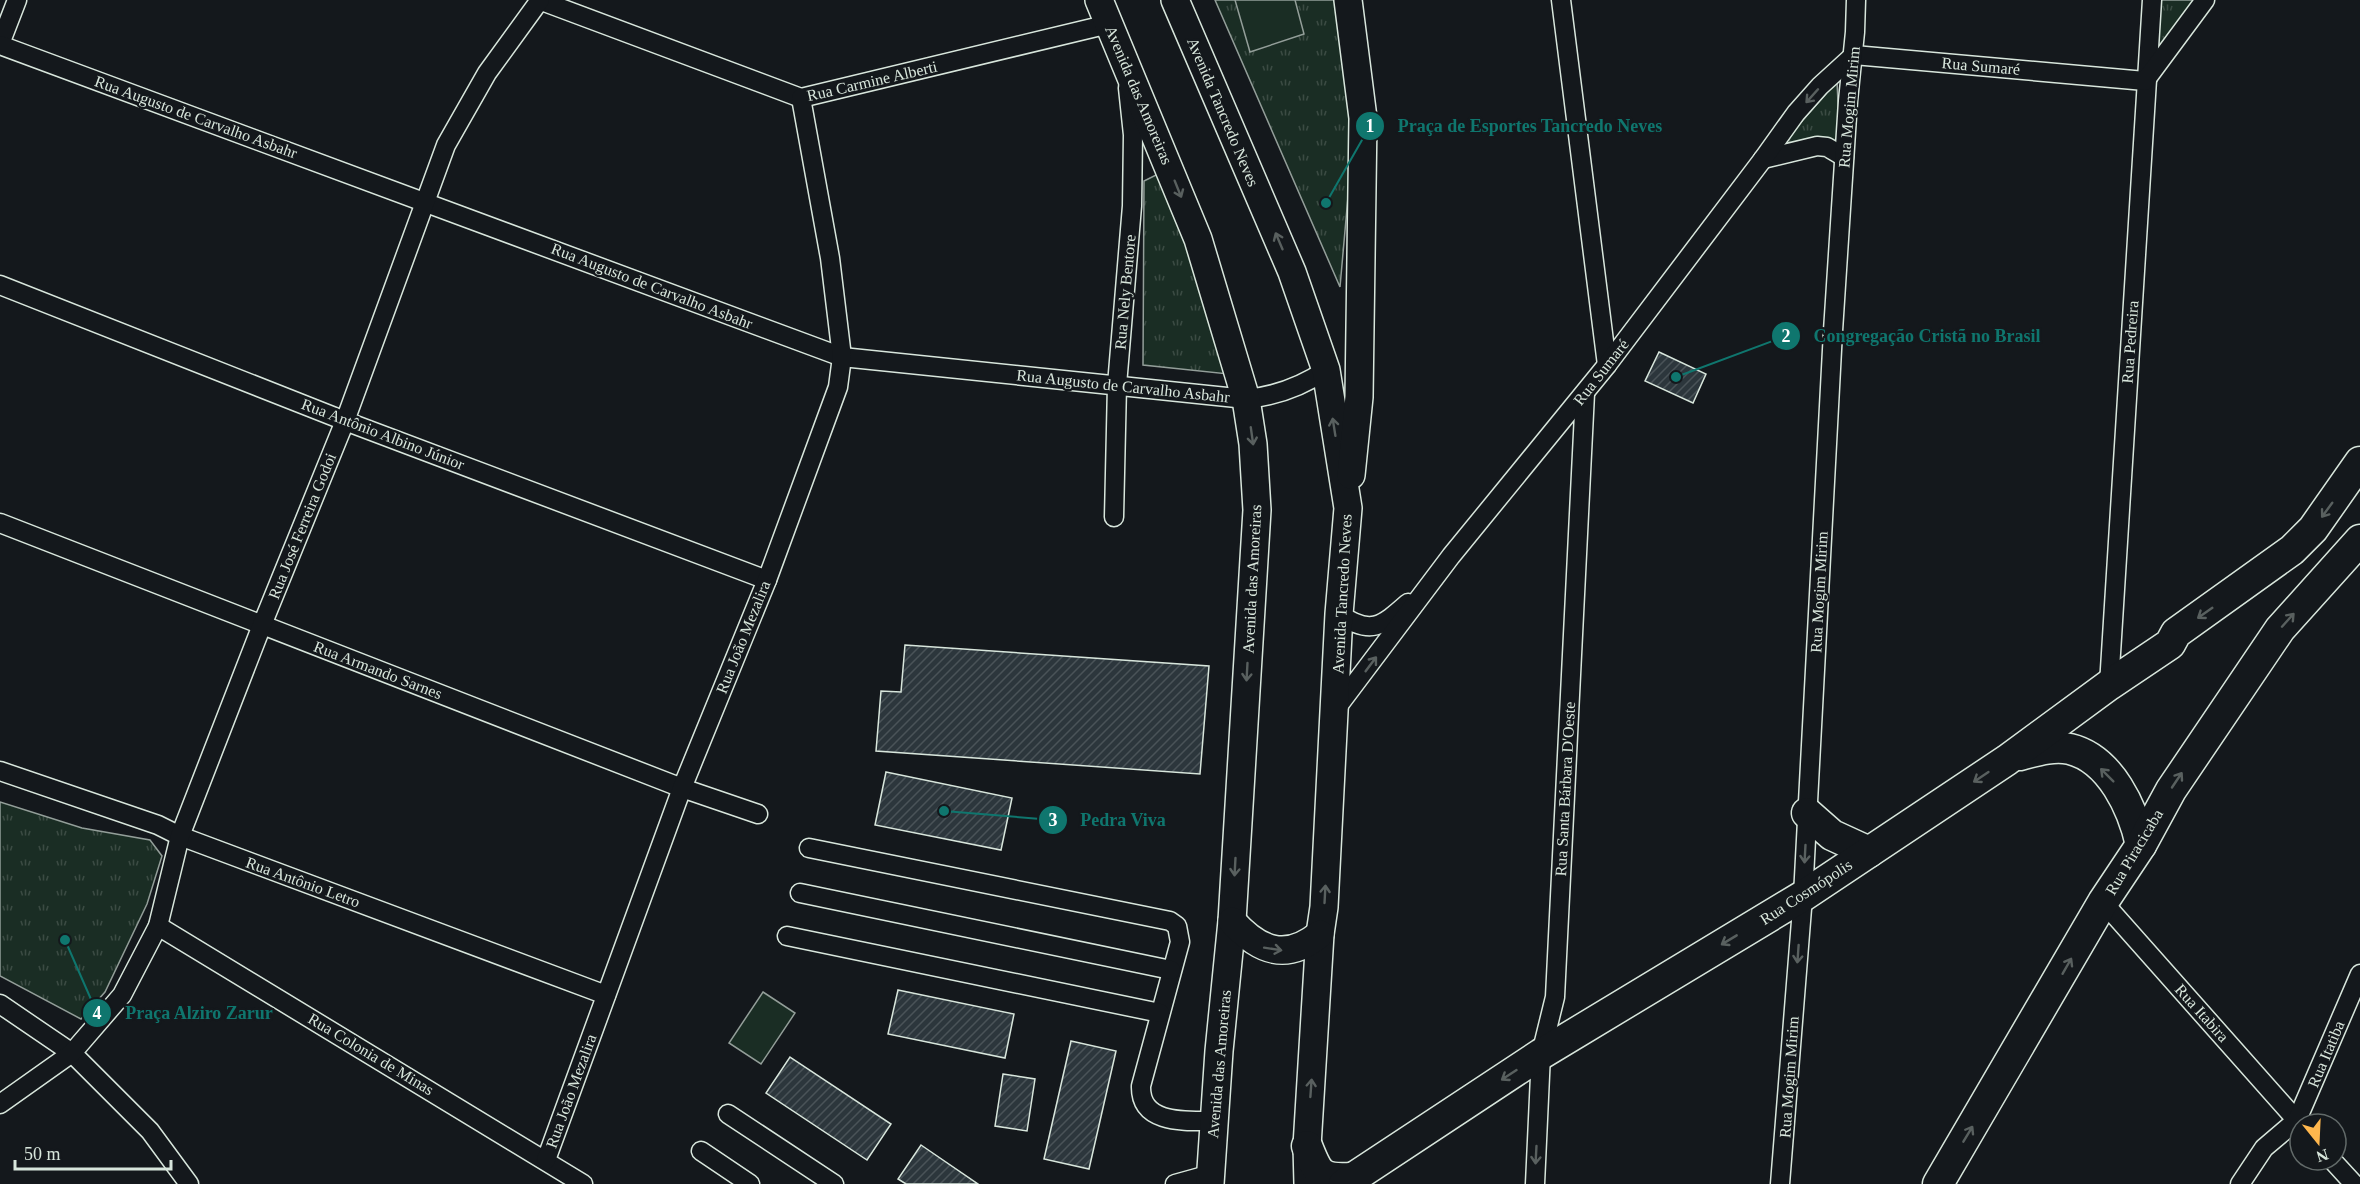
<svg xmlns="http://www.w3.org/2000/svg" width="2360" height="1184" viewBox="0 0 2360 1184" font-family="Georgia,serif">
	<defs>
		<pattern id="grass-tufts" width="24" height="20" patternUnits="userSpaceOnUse" patternTransform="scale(1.5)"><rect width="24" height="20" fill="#1a2d24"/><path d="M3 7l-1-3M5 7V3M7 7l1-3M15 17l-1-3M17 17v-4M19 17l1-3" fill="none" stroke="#3b4b43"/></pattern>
		<pattern id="building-hatch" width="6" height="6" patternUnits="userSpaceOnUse" patternTransform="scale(1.5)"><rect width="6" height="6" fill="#2c363c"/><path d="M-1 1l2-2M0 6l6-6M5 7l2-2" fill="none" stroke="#4a5358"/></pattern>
	</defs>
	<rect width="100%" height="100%" fill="#14181c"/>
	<g fill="url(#grass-tufts)" stroke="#939e99" stroke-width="1.5">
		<polygon points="1215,0 1340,0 1355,118 1340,287"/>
		<polygon points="2157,0 2197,0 2153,58"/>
		<polygon points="1837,81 1840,147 1803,141 1781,145"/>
		<polygon points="1162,172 1193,256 1228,374 1143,365 1144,181"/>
		<polygon points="0,802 82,828 150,840 162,856 147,904 105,992 81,1019 0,976"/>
	</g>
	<g fill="#1a2d24" stroke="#939e99" stroke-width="1.5">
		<polygon points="1235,0 1295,0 1304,34 1250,52"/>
		<polygon points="763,992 795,1013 761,1064 729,1043"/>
	</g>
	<g fill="url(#building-hatch)" stroke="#d8e6dc" stroke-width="1.5">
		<polygon points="1659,352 1706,374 1693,403 1645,381"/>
		<polygon points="905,645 1209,666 1200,774 876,751 881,691 901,692"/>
		<polygon points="886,772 1012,798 1001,850 875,825"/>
		<polygon points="898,990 1014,1014 1005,1058 888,1034"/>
		<polygon points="1071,1041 1116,1051 1089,1169 1044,1159"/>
		<polygon points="790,1057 891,1124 867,1160 766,1093"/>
		<polygon points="1003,1074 1035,1079 1027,1131 995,1126"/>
		<polygon points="921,1145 978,1184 906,1184 898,1179"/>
	</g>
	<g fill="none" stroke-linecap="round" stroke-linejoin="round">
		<defs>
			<g id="minor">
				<polyline points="539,0 801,98 1109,24"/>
				<polyline points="1561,0 1607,365"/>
				<polyline points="0,44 17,0"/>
				<path d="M0,45L842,357L1246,399C1276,396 1301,387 1326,370"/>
				<polyline points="1763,159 1817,146 1827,147 1844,157"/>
				<polyline points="0,285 345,421 767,580"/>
				<polyline points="1114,517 1117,385 1132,206 1133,135 1128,88"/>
				<polyline points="0,523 682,788 758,814"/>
				<path d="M1339,614C1371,636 1382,626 1408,603"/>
				<polyline points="2109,685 2152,0"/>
				<polyline points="1335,710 1451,556 1607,365 1763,159 1796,113 1820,86 1854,55 2145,81 2205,0"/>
				<polyline points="0,771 158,825 180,836 606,995"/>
				<path d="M809,848L1170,921L1177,926L1180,942L1141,1086C1140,1125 1186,1121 1214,1121"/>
				<polyline points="800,893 1171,970"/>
				<polyline points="2103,902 2300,1124"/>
				<polyline points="158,926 583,1184"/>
				<polyline points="787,936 1160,1013"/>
				<polyline points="0,1004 72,1053 150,1131 189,1184"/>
				<polyline points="0,1104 72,1053 122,995 158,926 180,836 262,625 345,421 446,145 487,73 540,0"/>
				<polyline points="728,1114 834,1184"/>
				<polyline points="701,1151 750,1184"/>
				<polyline points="546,1160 682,788 767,580 838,387 842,357 830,258 801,98"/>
				<polyline points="2332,1160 2354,1184"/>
				<polyline points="1175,1184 1211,1174"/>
				<polyline points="1535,1184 1541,1054 1555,997 1585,393"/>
				<polyline points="1780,1184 1803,896 1833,331 1848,101 1855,32 1856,0"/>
				<polyline points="2240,1184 2264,1148 2297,1120 2360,974"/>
			</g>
			<g id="secondary">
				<polyline points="1099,0 1198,239 1246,399 1253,444 1257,510 1232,921 1219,1051 1210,1184"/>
				<polyline points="1175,0 1292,272 1326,370 1348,508 1339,614 1324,907 1320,934 1307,1146 1308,1184"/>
				<polyline points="1348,0 1363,118 1359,397 1351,475"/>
				<path d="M1232,921C1259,951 1286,962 1320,934"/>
			</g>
			<g id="primary">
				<path d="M2020,755C2035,751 2054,745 2070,749C2111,759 2133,809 2141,845"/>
				<polyline points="1807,813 1832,835 1869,852"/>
				<path d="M1307,1146C1318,1174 1320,1180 1352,1178"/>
				<polyline points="1344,1184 1541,1054 1803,896 2007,760 2109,685 2170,644 2176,633 2292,550 2313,529 2360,462"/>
				<polyline points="1938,1184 2103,902 2141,845 2171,790 2280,629 2360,540"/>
			</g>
		</defs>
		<use href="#minor" stroke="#d8e6dc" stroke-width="21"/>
		<use href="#secondary" stroke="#d8e6dc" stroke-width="30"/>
		<use href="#primary" stroke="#d8e6dc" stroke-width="33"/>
		<use href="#minor" stroke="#14181c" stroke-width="18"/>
		<use href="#secondary" stroke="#14181c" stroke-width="27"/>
		<use href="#primary" stroke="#14181c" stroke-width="30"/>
	</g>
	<defs><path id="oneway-shaft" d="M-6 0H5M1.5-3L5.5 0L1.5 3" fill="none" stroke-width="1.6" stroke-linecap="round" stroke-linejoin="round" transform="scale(1.5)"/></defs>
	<g stroke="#59605f">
		<use href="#oneway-shaft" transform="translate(1812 96) rotate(132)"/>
		<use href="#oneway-shaft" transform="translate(1178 189) rotate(68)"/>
		<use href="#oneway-shaft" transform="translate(1279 241) rotate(-113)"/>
		<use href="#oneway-shaft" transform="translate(1334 427) rotate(-99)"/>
		<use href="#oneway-shaft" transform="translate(1252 436) rotate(82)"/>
		<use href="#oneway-shaft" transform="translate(2327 510) rotate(126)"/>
		<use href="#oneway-shaft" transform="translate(2205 613) rotate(145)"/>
		<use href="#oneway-shaft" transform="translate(2288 620) rotate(-48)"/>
		<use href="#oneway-shaft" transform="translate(1371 664) rotate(-53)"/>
		<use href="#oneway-shaft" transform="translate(1247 672) rotate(93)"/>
		<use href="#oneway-shaft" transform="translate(2107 775) rotate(-135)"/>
		<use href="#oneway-shaft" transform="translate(1981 777) rotate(146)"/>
		<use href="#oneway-shaft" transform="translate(2177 780) rotate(-56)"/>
		<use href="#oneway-shaft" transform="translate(1805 854) rotate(93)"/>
		<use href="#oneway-shaft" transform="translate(1235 867) rotate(93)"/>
		<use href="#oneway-shaft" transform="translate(1325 894) rotate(-87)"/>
		<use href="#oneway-shaft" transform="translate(1729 940) rotate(149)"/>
		<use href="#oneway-shaft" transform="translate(1273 949) rotate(9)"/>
		<use href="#oneway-shaft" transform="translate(1798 954) rotate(94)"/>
		<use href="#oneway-shaft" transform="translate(2067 966) rotate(-60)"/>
		<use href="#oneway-shaft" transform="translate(1509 1075) rotate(147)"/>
		<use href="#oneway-shaft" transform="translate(1311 1088) rotate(-86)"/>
		<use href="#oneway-shaft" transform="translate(1968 1134) rotate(-59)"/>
		<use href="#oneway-shaft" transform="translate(1536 1155) rotate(93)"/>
	</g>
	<g text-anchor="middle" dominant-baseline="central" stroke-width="4.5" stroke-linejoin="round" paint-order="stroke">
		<g font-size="16" fill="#d8e6dc" stroke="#14181c">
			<text transform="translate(1981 66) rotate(5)">Rua Sumaré</text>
			<text transform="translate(872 81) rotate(-13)">Rua Carmine Alberti</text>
			<text transform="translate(1139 95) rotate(67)">Avenida das Amoreiras</text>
			<text transform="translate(1849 107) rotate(-85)">Rua Mogim Mirim</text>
			<text transform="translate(1223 112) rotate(67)">Avenida Tancredo Neves</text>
			<text transform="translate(196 117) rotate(20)">Rua Augusto de Carvalho Asbahr</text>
			<text transform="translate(652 286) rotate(21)">Rua Augusto de Carvalho Asbahr</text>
			<text transform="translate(1125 292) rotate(-85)">Rua Nely Bentore</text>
			<text transform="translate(2130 342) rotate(-86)">Rua Pedreira</text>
			<text transform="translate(1601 372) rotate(-52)">Rua Sumaré</text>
			<text transform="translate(1123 386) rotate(6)">Rua Augusto de Carvalho Asbahr</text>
			<text transform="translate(383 434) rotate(21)">Rua Antônio Albino Júnior</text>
			<text transform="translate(302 526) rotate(-68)">Rua José Ferreira Godoi</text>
			<text transform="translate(1252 579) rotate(-87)">Avenida das Amoreiras</text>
			<text transform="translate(1819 592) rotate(-87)">Rua Mogim Mirim</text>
			<text transform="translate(1342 594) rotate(-87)">Avenida Tancredo Neves</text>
			<text transform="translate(743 637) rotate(-68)">Rua João Mezalira</text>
			<text transform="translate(378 670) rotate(21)">Rua Armando Sarnes</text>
			<text transform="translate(1565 789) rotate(-87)">Rua Santa Bárbara D'Oeste</text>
			<text transform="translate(2134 852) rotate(-59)">Rua Piracicaba</text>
			<text transform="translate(303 882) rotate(20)">Rua Antônio Letro</text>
			<text transform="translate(1806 892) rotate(-33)">Rua Cosmópolis</text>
			<text transform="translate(2202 1013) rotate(48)">Rua Itabira</text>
			<text transform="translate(371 1054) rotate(31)">Rua Colonia de Minas</text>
			<text transform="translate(2326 1054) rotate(-67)">Rua Itatiba</text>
			<text transform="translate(1219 1064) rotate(-85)">Avenida das Amoreiras</text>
			<text transform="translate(1789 1077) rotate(-86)">Rua Mogim Mirim</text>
			<text transform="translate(571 1091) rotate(-70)">Rua João Mezalira</text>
		</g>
	</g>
	<path fill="none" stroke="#0f766e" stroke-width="2" d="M1326 203L1370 126M1676 377L1786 336M944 811L1053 820M65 940L97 1013"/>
	<g fill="#0f766e" stroke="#14181c" stroke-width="2">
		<circle cx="1326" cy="203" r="6"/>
		<circle cx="1676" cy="377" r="6"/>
		<circle cx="944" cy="811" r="6"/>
		<circle cx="65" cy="940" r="6"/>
		<circle cx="1370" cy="126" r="15"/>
		<circle cx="1786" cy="336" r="15"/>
		<circle cx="1053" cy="820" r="15"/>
		<circle cx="97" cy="1013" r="15"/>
	</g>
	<g font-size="18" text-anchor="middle" font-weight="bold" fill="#fff">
		<text x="1370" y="132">1</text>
		<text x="1786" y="342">2</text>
		<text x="1053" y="826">3</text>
		<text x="97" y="1019">4</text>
	</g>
	<g font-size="18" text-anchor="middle" font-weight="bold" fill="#0f766e" stroke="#14181c" stroke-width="4.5" stroke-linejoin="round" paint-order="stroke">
		<text x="1530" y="132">Praça de Esportes Tancredo Neves</text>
		<text x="1927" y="342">Congregação Cristã no Brasil</text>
		<text x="1123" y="826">Pedra Viva</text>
		<text x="199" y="1019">Praça Alziro Zarur</text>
	</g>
	<g transform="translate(2318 1142) rotate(162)"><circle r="28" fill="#14181c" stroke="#626a69" stroke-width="1.5"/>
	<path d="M0-4.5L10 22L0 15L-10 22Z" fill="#ffb74d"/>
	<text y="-9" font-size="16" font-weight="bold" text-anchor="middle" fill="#d8e6dc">N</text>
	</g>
	<path d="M15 1160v9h156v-9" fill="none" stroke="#d8e6dc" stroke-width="3"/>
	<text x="24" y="1160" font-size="18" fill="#d8e6dc" stroke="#14181c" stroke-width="4.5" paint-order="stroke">50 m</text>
</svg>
